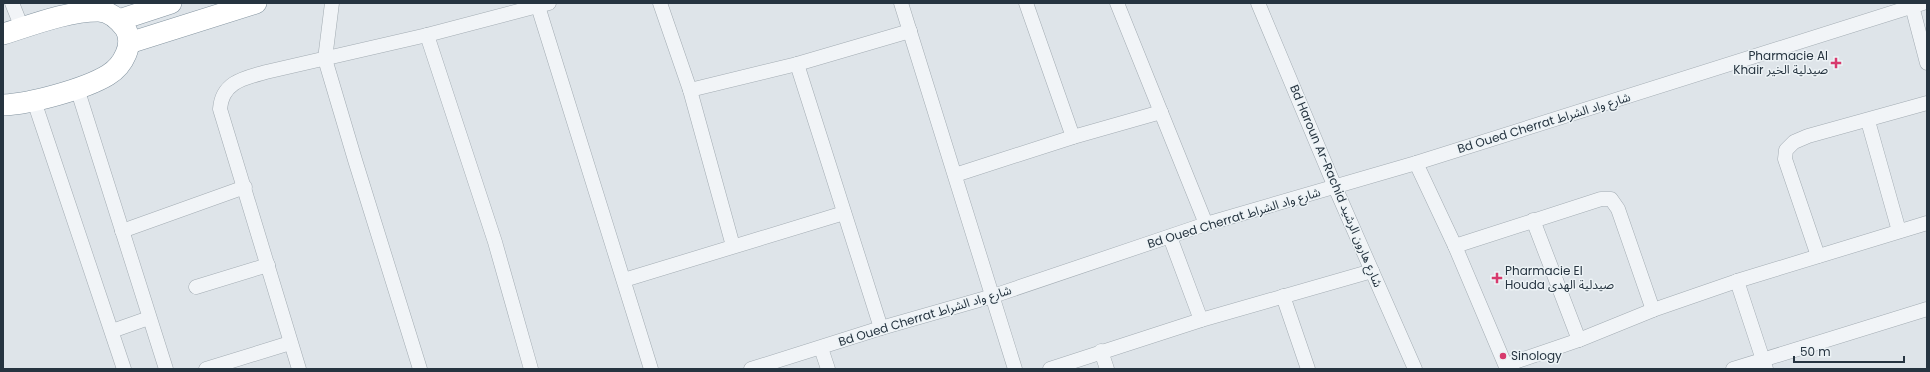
<svg xmlns="http://www.w3.org/2000/svg" width="1930" height="372" font-family="Poppins,'Noto Sans Arabic',sans-serif">
  <style>
    .lines { fill: none; stroke-linecap: round; stroke-linejoin: round }
    .minor-casing { stroke: #a3acb3; stroke-width: 15 }
    .highway-casing { stroke: #8494a0; stroke-width: 22 }
    .minor { stroke: #f1f4f7; stroke-width: 14 }
    .highway { stroke: #fff; stroke-width: 21 }
    .poi-dot { fill: #d73a6d; stroke: #edf3f6; stroke-width: 1.5 }
    .labels { text-anchor: middle; stroke-width: 3; stroke-linejoin: round; paint-order: stroke }
    .poi-label { font-size: 12px; fill: #263440; stroke: #edf3f6; text-anchor: start }
    .street-label { font-size: 12px; fill: #263440; stroke: #edf3f6 }
  </style>
  <rect width="100%" height="100%" fill="#dee4e9"/>
  <g class="lines">
    <g class="minor-casing">
      <g id="minor">
        <polyline points="12,3 22,28"/>
        <polyline points="332,3 325,59 355,160 420,369"/>
        <polyline points="537,3 651,369"/>
        <polyline points="660,3 690,90 733,246"/>
        <polyline points="901,3 1015,369"/>
        <polyline points="1026,3 1073,137"/>
        <polyline points="1117,3 1206,224"/>
        <polyline points="1258,3 1335,187 1415,369"/>
        <polyline points="1912,6 1927,63"/>
        <polyline points="427,35 495,242 531,369"/>
        <polyline points="797,64 881,328"/>
        <polyline points="77,88 166,369"/>
        <polyline points="690,90 797,64 910,31"/>
        <polyline points="34,101 124,369"/>
        <polyline points="1868,121 1899,231"/>
        <polyline points="1416,163 1455,246 1507,369"/>
        <polyline points="955,175 1073,137 1161,112"/>
        <polyline points="1533,220 1579,340"/>
        <polyline points="122,231 245,187"/>
        <polyline points="1170,237 1201,320"/>
        <polyline points="1455,246 1601,199 1611,199 1618,209 1653,310"/>
        <polyline points="1818,256 1785,159 1786,150 1794,142 1808,136 1927,103"/>
        <polyline points="624,280 844,213"/>
        <polyline points="1737,281 1766,369"/>
        <polyline points="196,287 268,265"/>
        <polyline points="1283,296 1308,369"/>
        <polyline points="112,331 149,318"/>
        <polyline points="821,348 828,369"/>
        <polyline points="1101,351 1107,369"/>
        <polyline points="1506,365 1579,340 1653,310 1737,281 1927,223"/>
        <polyline points="206,369 290,343"/>
        <path d="M299,369L220,109C222,82 244,78 266,72L427,35L549,3"/>
        <polyline points="751,369 881,328 993,296 1206,224 1416,163 1923,3"/>
        <polyline points="1050,369 1201,320 1372,271"/>
        <polyline points="1733,369 1927,309"/>
      </g>
    </g>
    <g class="highway-casing">
      <g id="highway">
        <polyline points="119,20 171,3"/>
        <path d="M3,34C32,25 68,11 98,11C110,11 118,19 125,28C135,44 123,66 108,75C85,89 30,104 3,105"/>
        <polyline points="129,43 256,3"/>
      </g>
    </g>
    <use href="#minor" class="minor"/>
    <use href="#highway" class="highway"/>
  </g>
  <g class="poi-dot">
    <path d="M1834 57h4v4h4v4h-4v4h-4v-4h-4v-4h4z"/>
    <path d="M1495 272h4v4h4v4h-4v4h-4v-4h-4v-4h4z"/>
    <circle cx="1503" cy="356" r="4"/>
  </g>
  <g class="labels">
    <g class="poi-label">
      <text x="1828" y="60" text-anchor="end">Pharmacie Al<tspan x="1828" dy="14">Khair صيدلية الخير</tspan></text>
      <text x="1505" y="275">Pharmacie El<tspan x="1505" dy="14">Houda صيدلية الهدى</tspan></text>
      <text x="1511" y="360">Sinology</text>
    </g>
    <g class="street-label">
      <text transform="translate(1544 123) rotate(-17)" y="4">Bd Oued Cherrat شارع واد الشراط</text>
      <text transform="translate(1336 186) rotate(67)" y="4">Bd Haroun Ar-Rachid شارع هارون الرشيد</text>
      <text transform="translate(1234 218) rotate(-17)" y="4">Bd Oued Cherrat شارع واد الشراط</text>
      <text transform="translate(925 316) rotate(-17)" y="4">Bd Oued Cherrat شارع واد الشراط</text>
    </g>
  </g>
  <rect width="1930" height="372" fill="none" stroke="#263440" stroke-width="8"/>
  <path d="M1794 356v6h110v-6" fill="none" stroke="#263440" stroke-width="2"/>
  <text x="1800" y="356" font-size="12" fill="#263440" stroke="#edf3f6" stroke-width="3" paint-order="stroke">50 m</text>
</svg>
